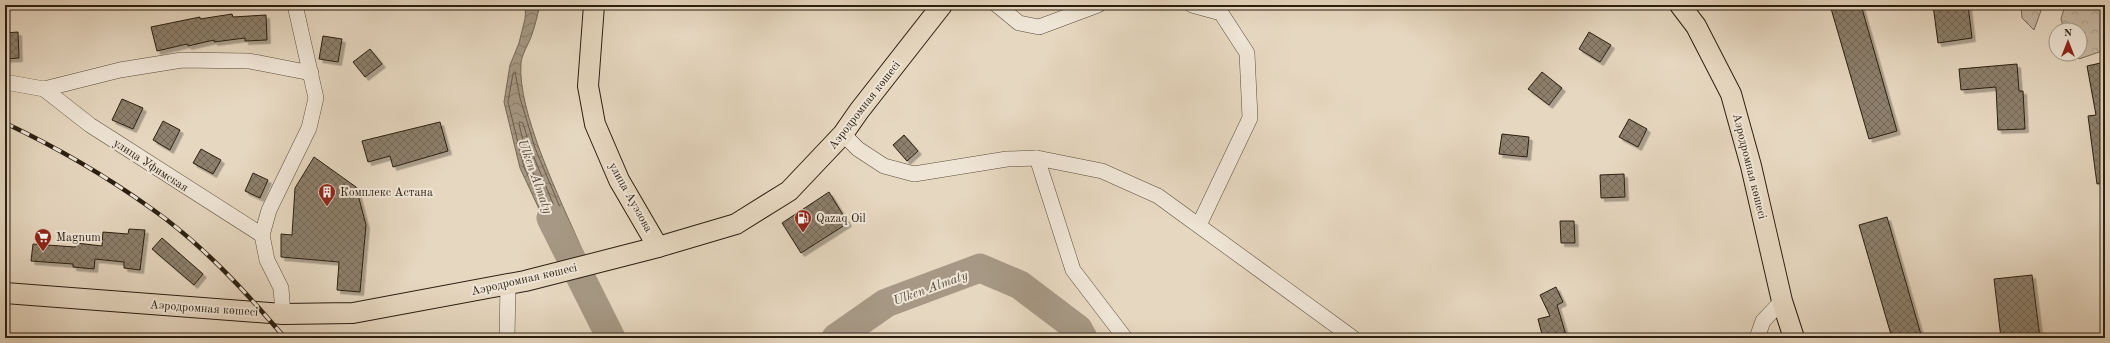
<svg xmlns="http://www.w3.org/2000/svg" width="2110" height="343" font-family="'Old Standard TT',serif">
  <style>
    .forest { fill: url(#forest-crowns); stroke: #786c59 }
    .water { fill: url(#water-waves); stroke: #756856 }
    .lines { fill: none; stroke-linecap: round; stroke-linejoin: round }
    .shore { stroke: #685c4a; stroke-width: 1 }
    .river { stroke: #a69884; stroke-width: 29 }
    .building { fill: url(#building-cross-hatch); stroke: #2b1f10; filter: url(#shadow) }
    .minor-casing { stroke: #5a4d3c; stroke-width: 16 }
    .major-casing { stroke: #2b1f10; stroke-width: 22 }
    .minor { stroke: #efe5d6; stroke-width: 15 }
    .major { stroke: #e6d7c0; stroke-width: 20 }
    .rail-casing { stroke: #2b1f10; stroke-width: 4.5 }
    .rail { stroke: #efe5d6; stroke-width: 3; stroke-dasharray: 9; stroke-linecap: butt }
    .labels { text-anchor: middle; stroke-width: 4; stroke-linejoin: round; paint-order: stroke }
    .street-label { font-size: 12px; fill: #2b1f10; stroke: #efe5d6 }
    .poi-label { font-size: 12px; fill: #2b1f10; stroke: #efe5d6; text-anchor: start }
    .water-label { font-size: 13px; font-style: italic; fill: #564939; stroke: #efe5d6 }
  </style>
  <defs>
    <pattern id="forest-crowns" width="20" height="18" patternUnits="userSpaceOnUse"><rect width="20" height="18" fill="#c6b8a2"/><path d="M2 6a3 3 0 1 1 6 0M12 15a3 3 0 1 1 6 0" fill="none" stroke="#aa9e8a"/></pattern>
    <pattern id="water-waves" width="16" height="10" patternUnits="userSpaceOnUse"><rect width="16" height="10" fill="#a69884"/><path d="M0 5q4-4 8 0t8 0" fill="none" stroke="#877b6b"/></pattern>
    <pattern id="building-cross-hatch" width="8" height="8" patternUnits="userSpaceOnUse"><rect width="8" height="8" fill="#8c7f6c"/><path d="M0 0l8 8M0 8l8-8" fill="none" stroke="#736757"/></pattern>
    <filter id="shadow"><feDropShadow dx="3.5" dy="3.5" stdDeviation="0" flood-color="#0004"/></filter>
  </defs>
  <rect width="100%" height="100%" fill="#e6d7c0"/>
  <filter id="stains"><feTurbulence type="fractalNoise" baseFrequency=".005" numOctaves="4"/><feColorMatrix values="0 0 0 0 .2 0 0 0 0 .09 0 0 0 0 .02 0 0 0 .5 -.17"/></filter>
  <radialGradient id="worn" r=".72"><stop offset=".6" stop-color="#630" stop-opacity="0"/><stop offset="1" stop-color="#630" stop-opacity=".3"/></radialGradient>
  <g class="forest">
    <polygon points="2021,5 2043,5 2034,30 2022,18"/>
    <polygon points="2065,5 2095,5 2104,12 2105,50 2079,59 2076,54 2080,54 2080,30 2064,30 2061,19"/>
  </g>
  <path class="water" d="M526,5H540C537,16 535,27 531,37C528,45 522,54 521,63C517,112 561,201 581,247L561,256L520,168L504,102L510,65L519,43L525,19Z"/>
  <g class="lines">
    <g class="shore">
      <polygon points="515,72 520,98 535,148 575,243 574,246 564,250 562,249 524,167 508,102 513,74"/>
      <polygon points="520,122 523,123 531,150 568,240 567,243 565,242 529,165 519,124"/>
    </g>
    <g class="river">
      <polyline points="551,218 611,338"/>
      <polyline points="836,338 886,303 980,268 1020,285 1078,329 1083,338"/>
    </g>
  </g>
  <g class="building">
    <polygon points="1830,5 1861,5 1897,131 1869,139"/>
    <polygon points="1933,5 1968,5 1972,38 1938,43"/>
    <polygon points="232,14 233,17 266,15 267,40 245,41 245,38 214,42 214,40 188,46 187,44 157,51 151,27 200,17 200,19"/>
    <polygon points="18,32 19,58 5,59 5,33"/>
    <polygon points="1589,32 1611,45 1600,62 1579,49"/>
    <polygon points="323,36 342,39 338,62 319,59"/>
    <polygon points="370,49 382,64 365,77 353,62"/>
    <polygon points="2105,62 2105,183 2097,184 2088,116 2096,115 2087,66"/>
    <polygon points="2017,64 2019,91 2023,91 2025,129 1998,130 1996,87 1961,90 1959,69"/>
    <polygon points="1542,72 1562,88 1549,105 1528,89"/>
    <polygon points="122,99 143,108 133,129 112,120"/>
    <polygon points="1629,119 1647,129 1638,147 1619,137"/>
    <polygon points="163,121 180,130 170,150 153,140"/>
    <polygon points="440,122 448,151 393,167 390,156 368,162 362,141"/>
    <polygon points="1502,134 1529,137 1527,157 1499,154"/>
    <polygon points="904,135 918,151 907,161 893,145"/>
    <polygon points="201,149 221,160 213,174 193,163"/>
    <polygon points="314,157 356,187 366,225 360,292 337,290 339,262 281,257 281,234 292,235 295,188"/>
    <polygon points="253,173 268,180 260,198 245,191"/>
    <polygon points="1624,174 1625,197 1601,198 1600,175"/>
    <polygon points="829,192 848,223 801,253 782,223"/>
    <polygon points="1887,217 1922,338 1892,338 1859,225"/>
    <polygon points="1560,221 1574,221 1575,243 1561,243"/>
    <polygon points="129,229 145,230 140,270 124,268 124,262 95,259 94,269 73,267 73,264 31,261 33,244 75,247 76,243 102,246 103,232 128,234"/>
    <polygon points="162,238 203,274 194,285 152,249"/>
    <polygon points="2032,275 2040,338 2001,338 1994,279"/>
    <polygon points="1556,287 1563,302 1557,305 1566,335 1554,338 1543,338 1538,319 1550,316 1540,295"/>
  </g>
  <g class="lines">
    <g class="minor-casing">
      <g id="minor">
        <polyline points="997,5 1019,23 1039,27 1098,5"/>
        <polyline points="1192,5 1221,13 1247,53 1250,118 1199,225"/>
        <polyline points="5,82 44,89 120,70 182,60 249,61 311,73"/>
        <polyline points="44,89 90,125 262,235"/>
        <polyline points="843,134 858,149 884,166 914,174 1007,159 1037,158 1102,171 1158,196 1353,338"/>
        <polyline points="1037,158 1073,270 1125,338"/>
        <polyline points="283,314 281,288 267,260 262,235 269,210 309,128 316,98 295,5"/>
        <polyline points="507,338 508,284"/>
        <polyline points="1757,338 1763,321 1782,301"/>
      </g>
    </g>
    <g class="major-casing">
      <g id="major">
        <polyline points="594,5 588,86 595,124 619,180 658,247"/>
        <polyline points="1680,5 1696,26 1731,94 1751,166 1782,301 1794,338"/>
        <polyline points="5,293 283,314 353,313 525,281 658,247 736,224 789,191 843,134 859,111 942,5"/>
      </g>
    </g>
    <use href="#minor" class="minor"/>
    <use href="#major" class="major"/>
    <g class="rail-casing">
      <path id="rail" d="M5,123C56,147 106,176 152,209C202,244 246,292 285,338"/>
    </g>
    <use href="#rail" class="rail"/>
  </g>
  <defs>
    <g id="building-pin" transform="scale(0.9)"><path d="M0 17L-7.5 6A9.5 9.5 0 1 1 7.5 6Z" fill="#8f2418" stroke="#efe5d6"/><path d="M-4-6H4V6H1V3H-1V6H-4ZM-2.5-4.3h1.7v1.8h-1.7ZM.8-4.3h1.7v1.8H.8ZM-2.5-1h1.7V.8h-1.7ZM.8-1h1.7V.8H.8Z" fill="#fff"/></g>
    <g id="fuel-pin" transform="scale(0.9)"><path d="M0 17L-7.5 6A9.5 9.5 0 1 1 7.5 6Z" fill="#8f2418" stroke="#efe5d6"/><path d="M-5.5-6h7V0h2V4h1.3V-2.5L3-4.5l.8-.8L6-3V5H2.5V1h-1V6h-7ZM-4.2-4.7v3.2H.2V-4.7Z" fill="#fff"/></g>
    <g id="supermarket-pin" transform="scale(0.9)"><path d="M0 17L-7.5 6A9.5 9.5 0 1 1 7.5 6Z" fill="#8f2418" stroke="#efe5d6"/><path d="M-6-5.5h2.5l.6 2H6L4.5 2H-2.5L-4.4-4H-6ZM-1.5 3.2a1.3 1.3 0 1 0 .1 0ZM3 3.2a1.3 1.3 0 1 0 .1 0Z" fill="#fff"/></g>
  </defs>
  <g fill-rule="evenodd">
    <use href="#building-pin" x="327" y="192"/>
    <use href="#fuel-pin" x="803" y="218"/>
    <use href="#supermarket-pin" x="43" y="237"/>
  </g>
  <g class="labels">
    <g class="street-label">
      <text transform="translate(864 105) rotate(-52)" y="4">Аэродромная көшесі</text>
      <text transform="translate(151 165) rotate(33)" y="4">улица Уфимская</text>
      <text transform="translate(1750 166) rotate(76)" y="4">Аэродромная көшесі</text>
      <text transform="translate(631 197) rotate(61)" y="4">улица Ауэзова</text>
      <text transform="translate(524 279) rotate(-13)" y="4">Аэродромная көшесі</text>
      <text transform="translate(204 308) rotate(4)" y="4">Аэродромная көшесі</text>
    </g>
    <g class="poi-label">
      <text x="340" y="196">Комплекс Астана</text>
      <text x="816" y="222">Qazaq Oil</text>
      <text x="56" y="241">Magnum</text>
    </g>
    <g class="water-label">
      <text transform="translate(536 176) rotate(70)" y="5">Ulken Almaty</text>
      <text transform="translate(930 287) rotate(-20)" y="5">Ulken Almaty</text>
    </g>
  </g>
  <rect width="2110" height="343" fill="none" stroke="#e6d7c0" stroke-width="20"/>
  <rect x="6" y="6" width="2098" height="331" fill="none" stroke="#2b1f10" stroke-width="2"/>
  <rect x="10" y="10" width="2090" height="323" fill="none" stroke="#2b1f10"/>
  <g transform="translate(2068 42)"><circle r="19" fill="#efe5d6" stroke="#a19687"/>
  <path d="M0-3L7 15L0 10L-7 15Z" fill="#8f2418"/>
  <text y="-6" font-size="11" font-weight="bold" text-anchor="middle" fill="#2b1f10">N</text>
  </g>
  <rect width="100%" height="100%" filter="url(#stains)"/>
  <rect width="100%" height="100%" fill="url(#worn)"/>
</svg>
